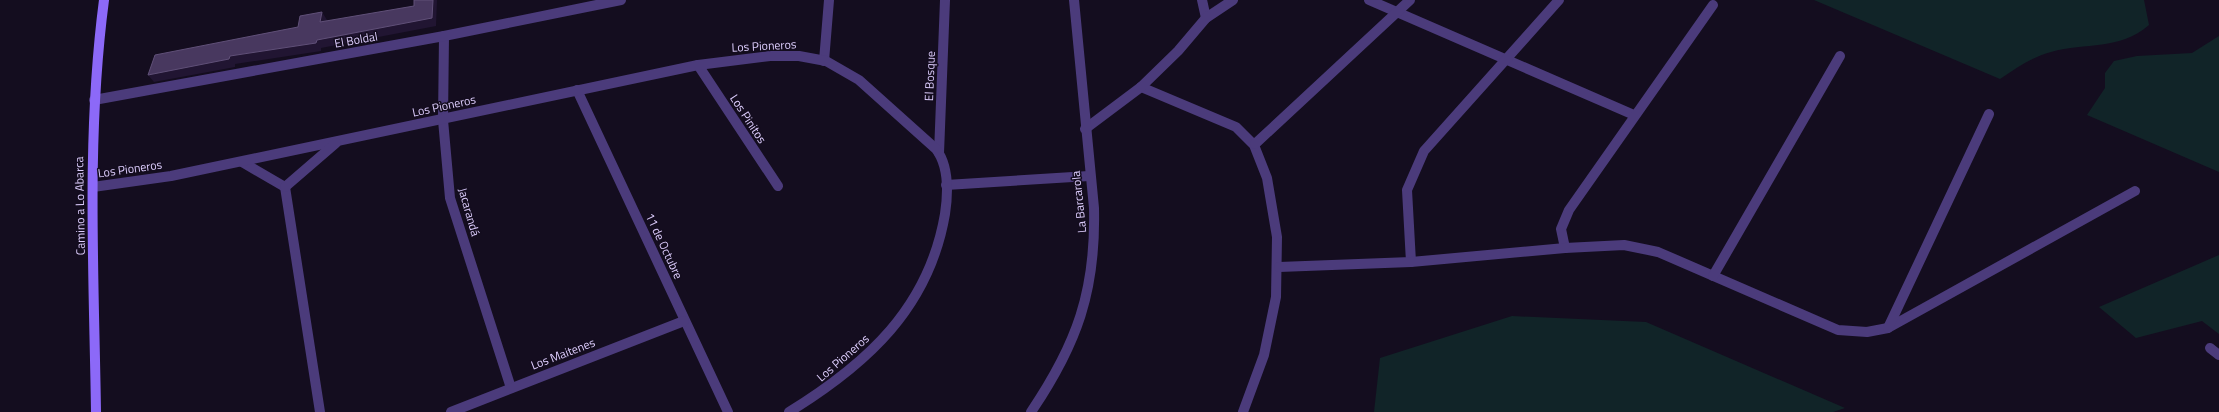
<svg xmlns="http://www.w3.org/2000/svg" width="2219" height="412" font-family="'Titillium Web',sans-serif">
  <style>
    .green { fill: #112428 }
    .lines { fill: none; stroke-linecap: round; stroke-linejoin: round }
    .street { stroke: #4b3b7b; stroke-width: 10 }
    .secondary { stroke: #8c69f8; stroke-width: 10 }
    .shaded-wall { fill: #211532 }
    .building { fill: #48385f; stroke: #605078 }
    .labels { text-anchor: middle; stroke-width: 3; stroke-linejoin: round; paint-order: stroke }
    .street-label { font-size: 12px; fill: #ddcdfd; stroke: #140d1f }
  </style>
  <rect width="100%" height="100%" fill="#140d1f"/>
  <g class="green">
    <path d="M1814,0H2144L2149,25C2119,51 2086,42 2051,52C2030,58 2017,68 2000,79Z"/>
    <polygon points="2219,36 2219,172 2087,115 2105,88 2105,73 2114,61 2137,56 2192,53"/>
    <polygon points="2219,255 2219,334 2202,321 2136,338 2099,307"/>
    <polygon points="1512,316 1646,322 1845,408 1833,412 1374,412 1380,358"/>
  </g>
  <g class="lines">
    <g class="street">
      <polyline points="1202,0 1206,18"/>
      <polyline points="1369,0 1634,115"/>
      <polyline points="444,36 443,120 450,198 511,388"/>
      <polyline points="824,61 829,0"/>
      <polyline points="698,65 778,186"/>
      <polyline points="1141,87 1236,127 1254,145 1267,178 1277,237 1276,297 1264,355 1243,412"/>
      <polyline points="577,90 728,412"/>
      <polyline points="94,100 444,36 621,0"/>
      <polyline points="1085,129 1141,87 1178,51 1206,18 1233,0"/>
      <polyline points="1255,144 1410,0"/>
      <polyline points="939,153 945,0"/>
      <polyline points="242,162 285,187"/>
      <polyline points="946,185 1089,176"/>
      <path d="M93,187L171,176L698,65L770,56H799L826,61L859,80L936,149C949,166 948,194 945,214C929,308 867,364 789,412"/>
      <polyline points="285,187 320,412"/>
      <polyline points="285,187 336,143"/>
      <polyline points="1565,248 1561,229 1569,210 1713,5"/>
      <polyline points="1411,262 1407,190 1424,151 1559,0"/>
      <polyline points="1279,267 1411,262 1565,248 1624,245 1658,252 1838,330 1867,332 1888,328 2135,191"/>
      <polyline points="1713,276 1840,56"/>
      <polyline points="1888,328 1989,114"/>
      <polyline points="2210,348 2219,355"/>
      <polyline points="451,412 684,321"/>
      <path d="M1031,412C1077,344 1096,291 1094,208L1074,0"/>
    </g>
    <path class="secondary" d="M96,412C94,275 86,137 104,0"/>
  </g>
  <g class="shaded-wall">
    <polygon points="433,0 437,0 436,26 321,48 321,51 235,64 235,67 154,82 148,75 230,56 317,40"/>
    <polygon points="322,12 327,20 325,30 320,22"/>
  </g>
  <polygon class="building" points="414,0 433,0 432,18 317,40 316,43 230,56 229,59 148,75 155,55 298,27 300,16 322,12 320,22 414,6"/>
  <g class="labels">
    <g class="street-label">
      <text transform="translate(356 40) rotate(-10)" y="4">El Boldal</text>
      <text transform="translate(764 46) rotate(-3)" y="4">Los Pioneros</text>
      <text transform="translate(930 76) rotate(-88)" y="4">El Bosque</text>
      <text transform="translate(444 106) rotate(-12)" y="4">Los Pioneros</text>
      <text transform="translate(748 119) rotate(57)" y="4">Los Pinitos</text>
      <text transform="translate(130 169) rotate(-8)" y="4">Los Pioneros</text>
      <text transform="translate(1079 202) rotate(-96)" y="4">La Barcarola</text>
      <text transform="translate(80 206) rotate(-91)" y="4">Camino a Lo Abarca</text>
      <text transform="translate(469 212) rotate(74)" y="4">Jacarandá</text>
      <text transform="translate(664 246) rotate(65)" y="4">11 de Octubre</text>
      <text transform="translate(563 354) rotate(-21)" y="4">Los Maitenes</text>
      <text transform="translate(843 358) rotate(-41)" y="4">Los Pioneros</text>
    </g>
  </g>
</svg>
